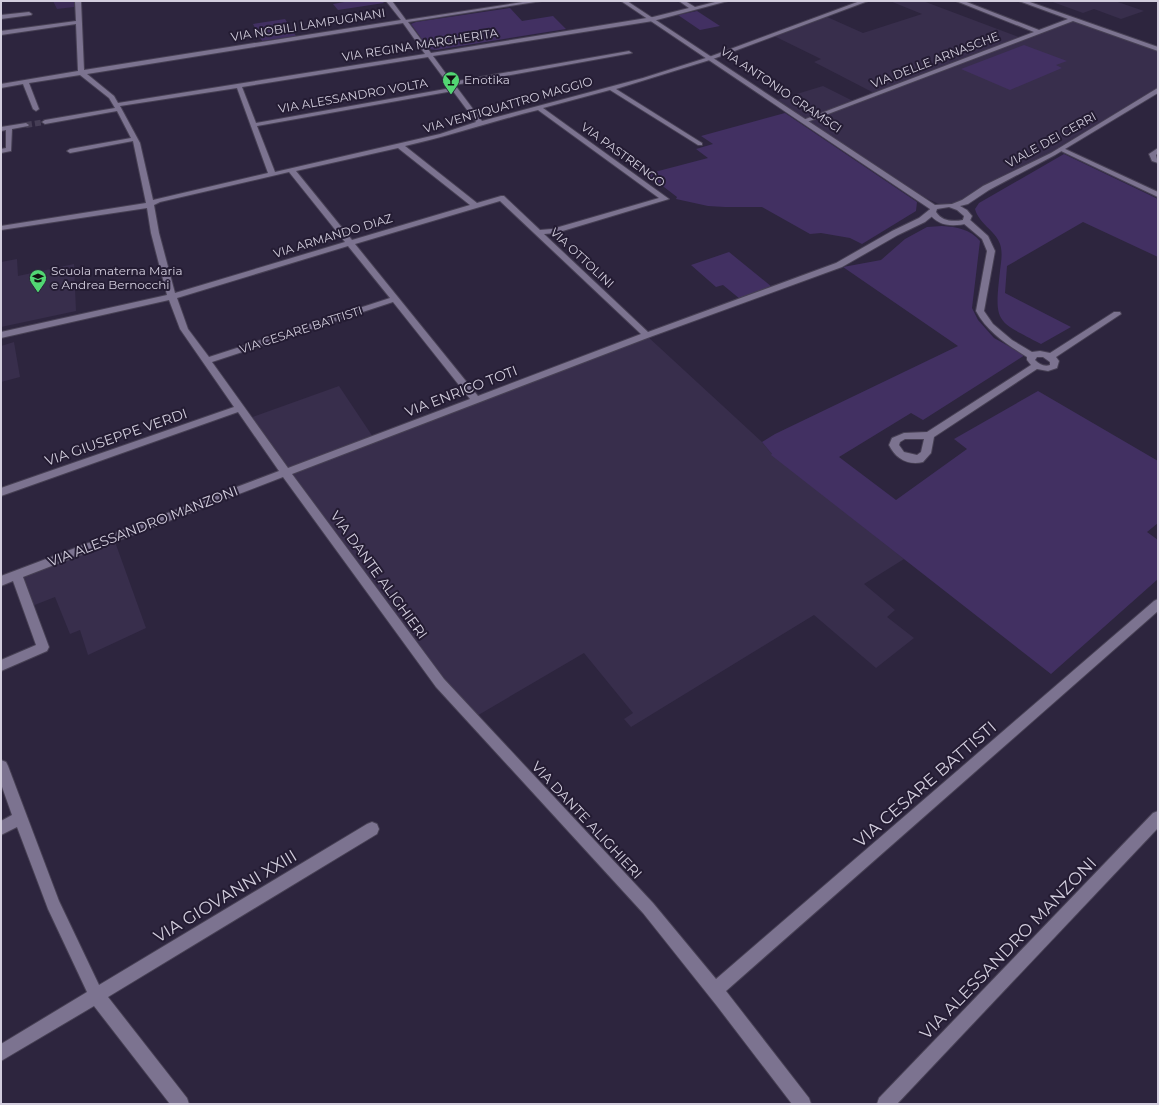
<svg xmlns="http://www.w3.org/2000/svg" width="1159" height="1105" font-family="Montserrat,sans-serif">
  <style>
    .built { fill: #382e4c }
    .green { fill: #423062 }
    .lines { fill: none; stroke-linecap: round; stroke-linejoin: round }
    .minor-tunnel { stroke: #463e56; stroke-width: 6; stroke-dasharray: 6 3; stroke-linecap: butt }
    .minor-casing { stroke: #474054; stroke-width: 2 }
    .tertiary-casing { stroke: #474054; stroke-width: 2 }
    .minor { fill: #7c7390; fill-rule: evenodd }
    .tertiary { fill: #7c7390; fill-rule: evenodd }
    .shaded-wall { fill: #3b2b56 }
    .labels { text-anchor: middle; stroke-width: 4; stroke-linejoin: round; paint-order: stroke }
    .far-street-label { font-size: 12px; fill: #d3cede; stroke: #241c33 }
    .far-poi-label { font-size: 12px; fill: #d3cede; stroke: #241c33; text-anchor: start }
    .street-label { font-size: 14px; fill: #d3cede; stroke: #241c33 }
    .near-street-label { font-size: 17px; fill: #d3cede; stroke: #241c33 }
  </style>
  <rect width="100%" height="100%" fill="#2d253e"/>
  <g class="built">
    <polygon points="890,1 923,1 1024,39 1074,20 1158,50 1158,87 1156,90 1052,154 972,195 950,205 939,204 912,192 777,100 823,86 853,101 874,93 814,62 821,59 774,36 825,16 863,33 922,14"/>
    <polygon points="1050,1 1115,1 1144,11 1121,19 1094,9 1083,13"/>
    <polygon points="17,259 18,276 74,264 76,311 1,327 1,262"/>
    <polygon points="647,336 762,442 772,454 904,559 864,584 895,610 887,617 914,638 876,668 814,615 631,727 624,719 633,713 584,653 475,717 444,682 289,472"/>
    <polygon points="14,342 20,377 1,382 1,346"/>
    <polygon points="339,386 373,437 286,470 250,418"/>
    <polygon points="114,539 146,628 88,655 80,630 70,634 55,597 32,606 19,576"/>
  </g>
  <g class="green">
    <polygon points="350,1 382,1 384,3 338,10 333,4"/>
    <polygon points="510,8 522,21 553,16 566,29 436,50 429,49 411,24 416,22"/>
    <polygon points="697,11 720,26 700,30 678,15"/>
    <polygon points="285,19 296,36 262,41 253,24"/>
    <polygon points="1024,45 1067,61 1056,65 1062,68 1010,90 961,69"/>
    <polygon points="785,113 917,202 916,211 862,244 850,238 821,233 810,234 762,207 725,207 708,206 676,199 677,197 647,174 708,158 696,149 713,144 701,136"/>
    <path d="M1064,154L1158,199V257L1083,222L1007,266L1005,293L1071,327L1041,344C996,320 994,324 1000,271C1001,262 1003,253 1000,244C995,230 979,224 975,209L979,203Z"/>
    <path d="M942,226C957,227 970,229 980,241L972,308L978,320L994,338L1025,355L923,420L911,413L839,457L896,500L967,449L954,439L1038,391L1158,461V523L1147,532L1158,540V579L1051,674L771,455L772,454L762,442L775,434L958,346L843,267L881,260L905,239L927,227Z"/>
    <polygon points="729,252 772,287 740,299 723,285 716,287 691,265"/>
  </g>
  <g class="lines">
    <polyline class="minor-tunnel" points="26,125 45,122"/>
    <g class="minor-casing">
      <g id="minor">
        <path d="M75,1H81L84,70L401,20L386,1H392L406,20L529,1H542L408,22L431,53L653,17L689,8L679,1H685L695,7L719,1H728L653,21L433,56L452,82L629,51L632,53L455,85L482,121L643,78L709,57L860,1H868L713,59L616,89L702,143V145H698L610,90L543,108L669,199L556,233L544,234L648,332L836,263L892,231L919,218L929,210H935V214L925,222L898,235L842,267L650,337L292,474L444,679L653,903L716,979L1154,601L1158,599V611L726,991L809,1098L811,1104H792L717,1006L643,913L436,687L283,477L23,577L49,647L47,651L1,671V660L36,645L13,581L1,586V576L279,471L238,412L1,496V488L234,407L180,329L169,300L1,338V332L167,295L151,233L147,208L1,230V226L146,203L133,141L70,153L67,151L70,149L131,138L117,111L45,124L42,122L45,120L115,108L109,98L80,75L29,83L39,109L36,111L33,109L23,84L1,88V84L78,71L76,24L1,35V31L76,21ZM403,23L425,54L118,103L114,96L87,74ZM428,57L451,88L256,123L242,87ZM237,88L268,173L153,200L140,143L120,106ZM453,91L476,122L440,134L275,172L257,126ZM538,110L659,198L552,229L540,230L504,196H501L477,203L405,146C450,136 493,121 538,110ZM398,148L470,205L352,240L296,171ZM289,172L345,242L175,293L159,233L154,205L160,202ZM500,201L641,334L478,396L355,244ZM348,246L390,298L209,357L188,329L177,298ZM393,302L470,399L288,468L212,362Z"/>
        <polygon points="956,1 964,1 1039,30 1068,19 1019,1 1027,1 1158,47 1158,51 1073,21 807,122 803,122 803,120 1034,32"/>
        <polygon points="29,12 32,14 31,15 1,19 1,15"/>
        <polygon points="26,123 29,125 28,126 12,129 11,151 1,153 1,149 6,148 6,130 1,131 1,127"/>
        <polygon points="1059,148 1063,148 1158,192 1158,197 1059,150"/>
        <polygon points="1158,148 1158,153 1156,155 1158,163 1152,161 1149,154"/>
        <path d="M963,219H969L988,236L995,251L984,311L993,324L1012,340L1032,352L1040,351L1050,353L1114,312H1120L1121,314L1056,357L1059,361L1057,368L1048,371L1037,369L934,437L931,453L923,462C908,466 895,458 889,445L892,438L904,433L927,432L1031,365L1027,360V357C1007,344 988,333 976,311L987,251L982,239L963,223ZM1037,357H1043L1050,362V365C1044,367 1039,364 1035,360ZM905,439H924L921,452L917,455L904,452L899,445L900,442Z"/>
        <polygon points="1,760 6,762 8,766 59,901 99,985 367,824 372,822 377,824 379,829 377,834 108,997 187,1098 189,1104 170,1104 94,1006 1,1061 1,1044 87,992 48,909 17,827 1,835 1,821 12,815 1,784"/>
        <polygon points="1158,811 1158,828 897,1104 877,1104 879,1098 1153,813"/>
      </g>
    </g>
    <g class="tertiary-casing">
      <path id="tertiary" d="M621,1H627L935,205L952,204L962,200L983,186L1051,153L1156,89L1158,88V93L1055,155L989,190L968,204L960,206L967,210L972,216L969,223C953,227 938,227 928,212L930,209ZM949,207L957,210L964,216L963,220C952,222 942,221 936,212L937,209Z"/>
    </g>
    <use href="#minor" class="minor"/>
    <use href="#tertiary" class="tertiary"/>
  </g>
  <polygon class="shaded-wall" points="53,1 74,1 74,7 57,9"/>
  <defs>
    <g id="bar-pin" transform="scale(0.9)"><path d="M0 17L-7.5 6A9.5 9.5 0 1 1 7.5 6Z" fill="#52d673" stroke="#241c33"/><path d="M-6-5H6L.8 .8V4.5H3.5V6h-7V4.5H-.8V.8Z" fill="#111"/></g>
    <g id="school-pin" transform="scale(0.9)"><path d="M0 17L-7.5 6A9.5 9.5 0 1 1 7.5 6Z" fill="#52d673" stroke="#241c33"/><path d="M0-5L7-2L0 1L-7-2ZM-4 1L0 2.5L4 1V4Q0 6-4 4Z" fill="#111"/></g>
  </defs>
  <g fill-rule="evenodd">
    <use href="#bar-pin" x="451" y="80"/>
    <use href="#school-pin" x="38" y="278"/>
  </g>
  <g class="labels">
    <g class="far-street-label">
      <text transform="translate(308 25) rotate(-9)" y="4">VIA NOBILI LAMPUGNANI</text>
      <text transform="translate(420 45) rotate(-9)" y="4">VIA REGINA MARGHERITA</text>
      <text transform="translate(935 60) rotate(-21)" y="4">VIA DELLE ARNASCHE</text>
      <text transform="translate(781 90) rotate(34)" y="4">VIA ANTONIO GRAMSCI</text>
      <text transform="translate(353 96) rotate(-10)" y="4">VIA ALESSANDRO VOLTA</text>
      <text transform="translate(508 105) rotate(-16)" y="4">VIA VENTIQUATTRO MAGGIO</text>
      <text transform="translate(1051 140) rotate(-29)" y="4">VIALE DEI CERRI</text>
      <text transform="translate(623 155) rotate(36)" y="4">VIA PASTRENGO</text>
      <text transform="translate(333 236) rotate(-17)" y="4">VIA ARMANDO DIAZ</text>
      <text transform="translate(582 258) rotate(43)" y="4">VIA OTTOLINI</text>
      <text transform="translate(301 330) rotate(-18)" y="4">VIA CESARE BATTISTI</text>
    </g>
    <g class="far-poi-label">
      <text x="464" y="84">Enotika</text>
      <text x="51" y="275">Scuola materna Maria<tspan x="51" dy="14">e Andrea Bernocchi</tspan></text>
    </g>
    <g class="street-label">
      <text transform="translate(461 391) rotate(-21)" y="5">VIA ENRICO TOTI</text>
      <text transform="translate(116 437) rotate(-19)" y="5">VIA GIUSEPPE VERDI</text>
      <text transform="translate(143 526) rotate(-21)" y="5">VIA ALESSANDRO MANZONI</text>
      <text transform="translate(379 575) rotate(54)" y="5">VIA DANTE ALIGHIERI</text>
      <text transform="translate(587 820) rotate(47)" y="5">VIA DANTE ALIGHIERI</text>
    </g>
    <g class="near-street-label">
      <text transform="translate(925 784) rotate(-41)" y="6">VIA CESARE BATTISTI</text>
      <text transform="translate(225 896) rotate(-31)" y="6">VIA GIOVANNI XXIII</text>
      <text transform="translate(1008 948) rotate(-46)" y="6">VIA ALESSANDRO MANZONI</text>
    </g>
  </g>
  <rect width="1159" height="1105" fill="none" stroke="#d3cede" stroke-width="4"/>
</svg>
